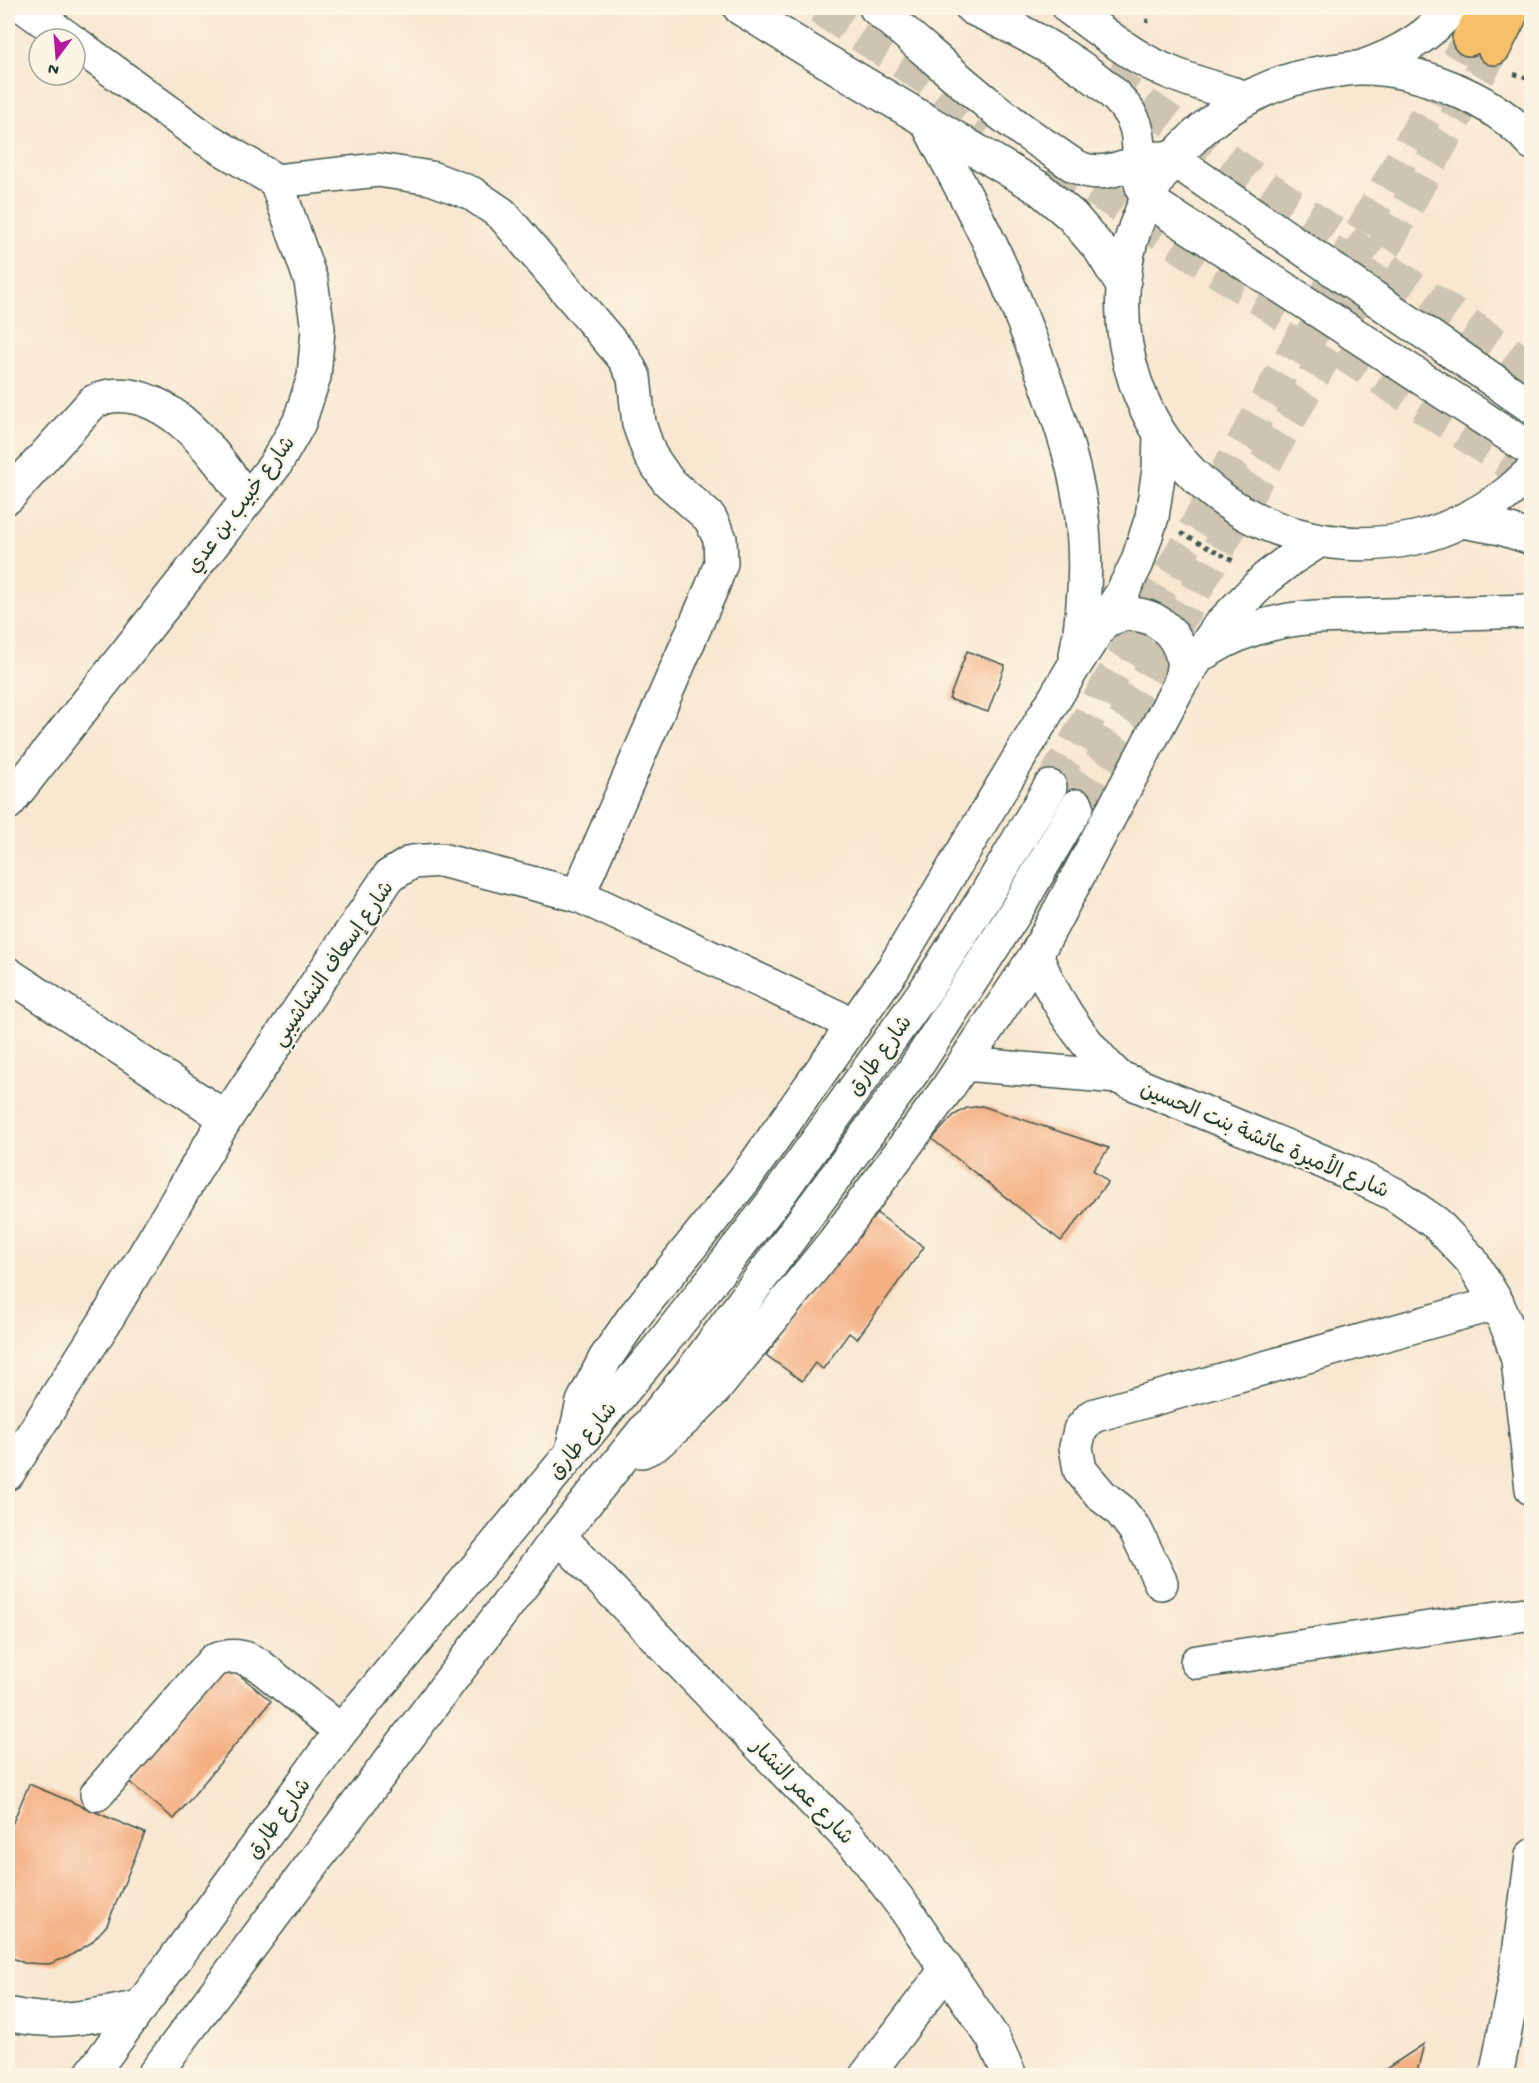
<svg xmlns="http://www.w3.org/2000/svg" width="1539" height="2083" font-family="'Gochi Hand','Playpen Sans Arabic',sans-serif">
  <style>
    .building { fill: #f4af82 }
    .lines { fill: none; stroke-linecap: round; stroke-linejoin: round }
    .minor-tunnel { stroke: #cdc5b2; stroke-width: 33; stroke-dasharray: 33 16; stroke-linecap: butt }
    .highway-tunnel { stroke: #cdc5b2; stroke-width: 33; stroke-dasharray: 33 16; stroke-linecap: butt }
    .minor-casing { stroke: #40564c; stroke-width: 36 }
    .major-casing { stroke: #40564c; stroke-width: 36 }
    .path { stroke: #40564c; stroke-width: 4; stroke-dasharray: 4.5 4.5; stroke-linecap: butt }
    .minor { stroke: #fff; stroke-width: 33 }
    .major { stroke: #f6c06b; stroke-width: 33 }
    .labels { text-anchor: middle; stroke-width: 4.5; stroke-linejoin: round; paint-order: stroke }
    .street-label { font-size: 21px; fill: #1f3d34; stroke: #fcf5e5 }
  </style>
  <rect width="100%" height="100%" fill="#fcf5e5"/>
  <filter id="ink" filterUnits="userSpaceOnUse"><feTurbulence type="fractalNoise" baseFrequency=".0167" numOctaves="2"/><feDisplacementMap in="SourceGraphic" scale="12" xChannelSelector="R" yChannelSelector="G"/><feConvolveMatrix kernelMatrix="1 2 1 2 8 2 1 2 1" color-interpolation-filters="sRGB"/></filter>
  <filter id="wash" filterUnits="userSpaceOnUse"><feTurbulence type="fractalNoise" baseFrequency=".008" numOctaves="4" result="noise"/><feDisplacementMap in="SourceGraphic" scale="24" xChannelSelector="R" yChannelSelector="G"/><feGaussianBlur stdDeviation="1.35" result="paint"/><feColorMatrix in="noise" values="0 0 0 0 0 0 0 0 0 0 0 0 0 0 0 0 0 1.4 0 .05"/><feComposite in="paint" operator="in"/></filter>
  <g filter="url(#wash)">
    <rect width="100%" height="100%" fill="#f8e7d1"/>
    <g id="blocks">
      <g class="building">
        <polygon points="967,651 1005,665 988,712 949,699"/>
        <polygon points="982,1106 1109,1148 1093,1170 1108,1182 1061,1241 932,1139 954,1115 967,1108"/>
        <polygon points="871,1209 924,1247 857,1339 849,1333 823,1369 815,1363 802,1381 766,1355"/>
        <polygon points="225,1663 271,1701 174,1819 128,1781"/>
        <polygon points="29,1784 145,1833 107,1925 91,1943 68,1957 49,1964 24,1963 8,1956 8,1834"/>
        <polygon points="1424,2044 1416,2076 1375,2076"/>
      </g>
    </g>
  </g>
  <g filter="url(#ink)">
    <use href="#blocks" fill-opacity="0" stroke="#40564c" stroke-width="1.5"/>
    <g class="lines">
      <g class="minor-tunnel">
        <polyline points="1050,787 1469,39"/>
        <polyline points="1077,806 1494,48"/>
      </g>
      <g class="highway-tunnel">
        <polyline points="819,8 992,122"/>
        <polyline points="1104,76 1532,368"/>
        <polyline points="1053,162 1532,479"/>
      </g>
      <g class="minor-casing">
        <g id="minor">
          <polyline points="26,8 69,39"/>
          <polyline points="740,8 806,49 1039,188 1072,216 1100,249 1123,286"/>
          <path d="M876,8C934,56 989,110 1053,151C1063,158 1076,169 1089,171C1118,176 1144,153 1173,159L1532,407"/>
          <path d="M972,8C1016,28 1118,78 1135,124C1145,153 1131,171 1148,200L1532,450"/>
          <path d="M1069,8C1093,25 1116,44 1142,59C1174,77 1211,87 1247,98"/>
          <path d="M1362,67C1397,55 1429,37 1452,8"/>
          <path d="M927,122C949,165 973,208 994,252C1012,291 1028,333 1043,374C1061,424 1079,475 1083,528C1087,571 1084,613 1076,655"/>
          <path d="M1532,143C1495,99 1416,67 1359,68C1350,68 1340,70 1331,71C1279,78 1233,101 1195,136C1159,169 1134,215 1126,263C1098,433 1246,574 1415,538C1445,531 1477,515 1502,497C1512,490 1522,480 1532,471"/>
          <polyline points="276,181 378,170 431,178 471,193 502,214 624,358 634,377 639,424 650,455 668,481 710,518 720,539 721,563 713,585 578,895"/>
          <path d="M8,497L93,402C98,400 105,397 110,396C170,388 217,457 247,500"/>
          <polyline points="1462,521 1501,528 1532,538"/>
          <path d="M1104,621C1111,619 1119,615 1126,614C1155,613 1178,632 1183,660C1184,668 1181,676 1180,684"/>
          <path d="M1206,652C1240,630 1275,620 1315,617L1532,611"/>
          <polyline points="8,803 275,465 299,423 314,377 318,329 311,281 276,181 203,137 75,43"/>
          <path d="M1036,955C1055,1003 1081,1041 1118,1077"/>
          <polyline points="8,974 226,1118"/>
          <polyline points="964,1064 1118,1077 1348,1172 1394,1194 1436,1223 1471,1260 1497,1303 1509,1331 1518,1360 1532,1489"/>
          <polyline points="573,1446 583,1402 605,1359 633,1318 744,1180 893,969 1073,668 1122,593 1137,563 1152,517 1159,469 1160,435"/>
          <polyline points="642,1451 655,1445 686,1418 715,1389 834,1242 947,1089 1036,955 1180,684 1219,626 1266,578 1292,558 1320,540"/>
          <polyline points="8,1473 106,1320 226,1118 389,876 412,862 441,860 578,895 854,1025"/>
          <polyline points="559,1536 863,1853 906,1910 993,2038 1010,2076"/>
          <polyline points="1161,1583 1136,1531 1120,1510 1102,1496 1080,1470 1076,1447 1080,1430 1092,1416 1497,1303"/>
          <polyline points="1197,1662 1532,1613"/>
          <path d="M97,1794L213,1661C231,1654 244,1655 260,1666L341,1731"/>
          <path d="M8,2014C58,2026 91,2016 141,2007"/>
          <polyline points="90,2076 341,1731 662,1344 774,1201 927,988 986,895 1050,787"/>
          <polyline points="153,2076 559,1536 693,1370 914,1070 1016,911 1077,806"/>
          <polyline points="866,2076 946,1970"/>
          <polyline points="1496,2076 1516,1976 1532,1856"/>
        </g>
      </g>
      <g class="major-casing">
        <g id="major">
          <polyline points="1469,39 1486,8"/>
          <polyline points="1494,48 1514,8"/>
        </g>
      </g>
      <g class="path">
        <polyline points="1147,23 1148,8"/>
        <polyline points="1514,74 1532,79"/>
        <polyline points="1181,533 1236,562"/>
      </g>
      <use href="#minor" class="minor"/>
      <use href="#major" class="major"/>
    </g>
  </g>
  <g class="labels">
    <g class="street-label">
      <text transform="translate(240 504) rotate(-53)" y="7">شارع خبيب بن عدي</text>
      <text transform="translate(332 963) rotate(-55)" y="7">شارع إسعاف النشاشيبي</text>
      <text transform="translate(879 1055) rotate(-54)" y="7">شارع طارق</text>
      <text transform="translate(1265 1139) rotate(23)" y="7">شارع الأميرة عائشة بنت الحسين</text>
      <text transform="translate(582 1440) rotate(-50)" y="7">شارع طارق</text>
      <text transform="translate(803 1791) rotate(46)" y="7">شارع عمر النشار</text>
      <text transform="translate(278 1818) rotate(-54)" y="7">شارع طارق</text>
    </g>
  </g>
  <rect width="1539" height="2083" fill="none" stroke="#fcf5e5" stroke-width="30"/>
  <g transform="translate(57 57) rotate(196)"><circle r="28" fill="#fcf5e5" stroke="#a4ab9e" stroke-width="1.5"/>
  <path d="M0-4.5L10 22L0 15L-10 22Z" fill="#b5179e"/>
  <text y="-9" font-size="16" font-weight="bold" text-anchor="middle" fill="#1f3d34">N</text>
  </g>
</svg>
